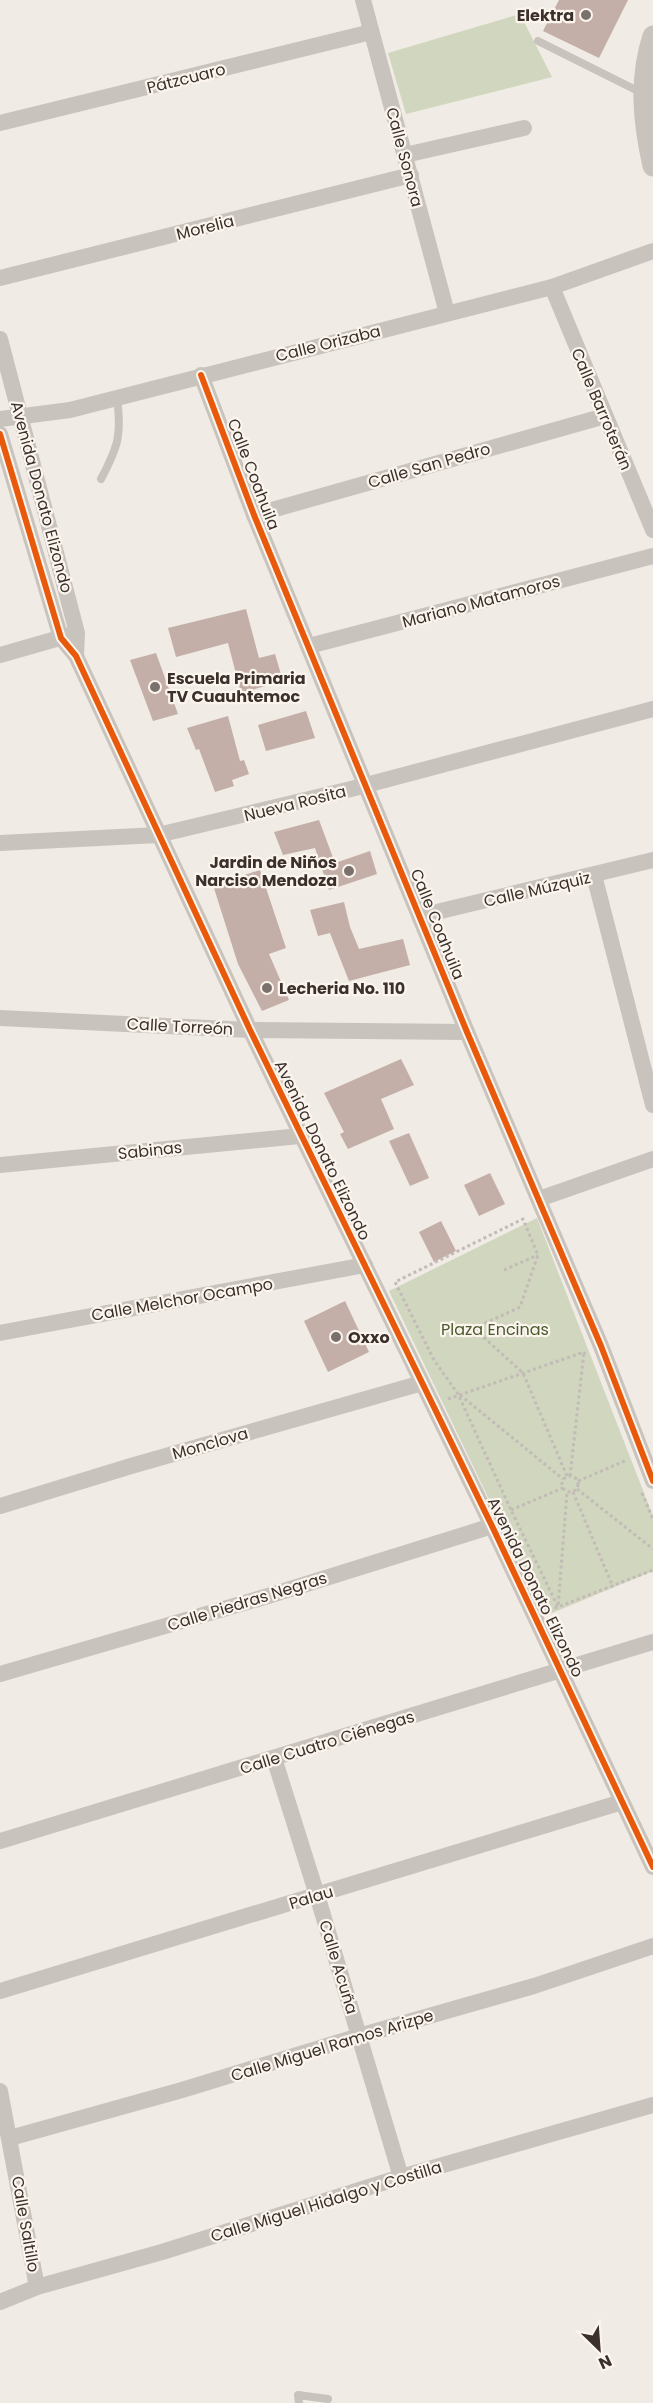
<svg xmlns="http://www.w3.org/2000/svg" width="653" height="2403" font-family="Poppins,sans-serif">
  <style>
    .green { fill: #d1d6bf }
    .building { fill: #c3afa7 }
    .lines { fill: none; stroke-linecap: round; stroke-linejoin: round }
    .path { stroke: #c2bbb6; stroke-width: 3; stroke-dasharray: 3 3; stroke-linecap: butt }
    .service { stroke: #c9c3be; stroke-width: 8 }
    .minor { stroke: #c9c3be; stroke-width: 16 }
    .tertiary { stroke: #c9c3be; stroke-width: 21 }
    .cycleway-casing { stroke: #fbf5ee; stroke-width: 10 }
    .cycleway { stroke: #e8590c; stroke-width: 6 }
    .poi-dot { fill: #7a716c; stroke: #fbf5ee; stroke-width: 2 }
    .labels { text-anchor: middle; stroke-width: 4.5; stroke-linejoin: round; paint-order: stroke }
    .poi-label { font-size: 16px; font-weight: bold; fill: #3b302b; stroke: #fbf5ee; text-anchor: start }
    .street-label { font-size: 16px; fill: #3b302b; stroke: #fbf5ee }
    .park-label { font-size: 16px; fill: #4a5a2e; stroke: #fbf5ee }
  </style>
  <rect width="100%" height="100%" fill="#f0ebe5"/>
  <g class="green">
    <polygon points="520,14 552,77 406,114 388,53"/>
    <polygon points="537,1218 653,1516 653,1571 545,1616 389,1291"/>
  </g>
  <g class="building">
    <polygon points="559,0 628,0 599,58 543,31"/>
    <polygon points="246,609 259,658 275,654 283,681 241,693 228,643 176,657 168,628"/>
    <polygon points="156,653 178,714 153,721 130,660"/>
    <polygon points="306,711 315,738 266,751 258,725"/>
    <polygon points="228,716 240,761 244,760 249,774 232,780 234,786 215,792 199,749 196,750 187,728"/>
    <polygon points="319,820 335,863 370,851 377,874 329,890 315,848 283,855 274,832"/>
    <polygon points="260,870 286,948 269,954 289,1000 262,1011 238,964 213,885"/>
    <polygon points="344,902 350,927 359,949 403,939 410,965 349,981 330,933 318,936 310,910"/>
    <polygon points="401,1059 414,1085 381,1099 394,1129 348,1149 340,1134 344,1132 324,1093"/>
    <polygon points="409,1133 429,1178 410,1186 389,1141"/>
    <polygon points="490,1173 505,1204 479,1216 464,1185"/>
    <polygon points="441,1221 456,1251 434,1262 419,1232"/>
    <polygon points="345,1301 369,1352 328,1372 304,1321"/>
  </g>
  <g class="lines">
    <g class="path">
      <polyline points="504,1270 538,1255"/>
      <polyline points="460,1395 563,1479"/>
      <polyline points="448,1399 584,1352 585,1354"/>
      <circle cx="570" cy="1484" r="8"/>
      <polyline points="567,1476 523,1373 481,1335 477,1327 520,1307 538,1255 523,1219 395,1282 434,1360 458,1394 511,1510 558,1607 653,1570"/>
      <polyline points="570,1476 584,1352"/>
      <polyline points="578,1481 627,1460"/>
      <polyline points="577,1489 653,1549"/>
      <polyline points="573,1492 613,1587"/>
      <polyline points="642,1493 653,1519"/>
      <polyline points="511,1510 563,1488"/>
      <polyline points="549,1610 558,1607 567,1492"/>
    </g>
    <g class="service">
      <polyline points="538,41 642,93"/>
      <path d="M101,479C118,447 122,435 117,398"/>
      <polyline points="299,2403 298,2395 328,2399"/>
    </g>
    <g class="minor">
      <polyline points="363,0 447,313"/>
      <polyline points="0,123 371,32"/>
      <polyline points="405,155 524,128"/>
      <polyline points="0,278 411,175"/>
      <polyline points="552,287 653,530"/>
      <polyline points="0,339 77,633 76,656"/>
      <polyline points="201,375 254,515 467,1032 601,1346 653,1481"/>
      <polyline points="0,419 70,410 552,287 653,251"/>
      <polyline points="0,434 61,638 76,656 250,1030 492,1526 653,1867"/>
      <polyline points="254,515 605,416"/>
      <polyline points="309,646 653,556"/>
      <polyline points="0,655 70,635"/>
      <polyline points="0,843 158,835 351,789 653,709"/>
      <polyline points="594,875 653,1105"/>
      <polyline points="420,916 653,860"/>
      <polyline points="0,1018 250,1030 467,1032"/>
      <polyline points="0,1165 300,1136"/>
      <polyline points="539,1199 653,1159"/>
      <polyline points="0,1333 365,1265"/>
      <polyline points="0,1506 131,1466 422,1383"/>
      <polyline points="0,1674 268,1596 492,1526"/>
      <polyline points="274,1758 317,1895 401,2177"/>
      <polyline points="0,1841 653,1642"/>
      <polyline points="0,1991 622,1802"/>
      <polyline points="0,2091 37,2287"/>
      <polyline points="10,2138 182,2090 359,2036 534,1986 653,1946"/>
      <polyline points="0,2302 37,2287 162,2252 401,2177 653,2105"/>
    </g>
    <path class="tertiary" d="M653,36C639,79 643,122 653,166"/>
    <g class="cycleway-casing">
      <g id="cycleway">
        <polyline points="201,375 254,515 467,1032 601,1346 653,1481"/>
        <polyline points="0,434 61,638 76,656 250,1030 492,1526 653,1867"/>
      </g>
    </g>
    <use href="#cycleway" class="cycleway"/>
  </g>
  <g class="poi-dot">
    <circle cx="586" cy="15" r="6"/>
    <circle cx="155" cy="687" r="6"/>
    <circle cx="349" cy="871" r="6"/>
    <circle cx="267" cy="988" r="6"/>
    <circle cx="336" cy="1337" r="6"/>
  </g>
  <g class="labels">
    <g class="poi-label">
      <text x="574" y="21" text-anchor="end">Elektra</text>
      <text x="167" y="684">Escuela Primaria<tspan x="167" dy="18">TV Cuauhtemoc</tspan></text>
      <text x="337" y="868" text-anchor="end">Jardin de Niños<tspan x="337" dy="18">Narciso Mendoza</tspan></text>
      <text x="279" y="994">Lecheria No. 110</text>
      <text x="348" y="1343">Oxxo</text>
    </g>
    <g class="street-label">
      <text transform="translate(186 78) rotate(-14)" y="6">Pátzcuaro</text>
      <text transform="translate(405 157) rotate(75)" y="6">Calle Sonora</text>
      <text transform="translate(205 227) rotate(-14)" y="6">Morelia</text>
      <text transform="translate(328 343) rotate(-14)" y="6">Calle Orizaba</text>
      <text transform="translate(602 409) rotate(67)" y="6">Calle Barroterán</text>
      <text transform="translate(429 465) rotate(-16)" y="6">Calle San Pedro</text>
      <text transform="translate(254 474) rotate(69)" y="6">Calle Coahuila</text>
      <text transform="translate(42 497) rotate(75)" y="6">Avenida Donato Elizondo</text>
      <text transform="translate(481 601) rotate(-15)" y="6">Mariano Matamoros</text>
      <text transform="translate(295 803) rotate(-14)" y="6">Nueva Rosita</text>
      <text transform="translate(537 889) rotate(-13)" y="6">Calle Múzquiz</text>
      <text transform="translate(438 924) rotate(68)" y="6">Calle Coahuila</text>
      <text transform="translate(180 1026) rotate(3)" y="6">Calle Torreón</text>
      <text transform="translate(150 1150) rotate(-6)" y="6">Sabinas</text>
      <text transform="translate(323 1150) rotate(64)" y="6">Avenida Donato Elizondo</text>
      <text transform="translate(182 1299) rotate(-10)" y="6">Calle Melchor Ocampo</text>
      <text transform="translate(210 1443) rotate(-16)" y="6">Monclova</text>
      <text transform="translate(536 1587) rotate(64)" y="6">Avenida Donato Elizondo</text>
      <text transform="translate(247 1601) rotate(-17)" y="6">Calle Piedras Negras</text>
      <text transform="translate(327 1742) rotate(-17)" y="6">Calle Cuatro Ciénegas</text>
      <text transform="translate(311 1897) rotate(-17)" y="6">Palau</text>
      <text transform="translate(339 1967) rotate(73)" y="6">Calle Acuña</text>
      <text transform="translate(332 2045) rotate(-17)" y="6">Calle Miguel Ramos Arizpe</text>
      <text transform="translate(326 2201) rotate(-17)" y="6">Calle Miguel Hidalgo y Costilla</text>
      <text transform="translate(26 2224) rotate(80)" y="6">Calle Saltillo</text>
    </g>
    <g class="park-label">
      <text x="495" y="1335">Plaza Encinas</text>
    </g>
  </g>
  <g transform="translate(599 2349) rotate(155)" stroke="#fbf5ee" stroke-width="4.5" paint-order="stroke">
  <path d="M0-4.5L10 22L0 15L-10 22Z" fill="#3b302b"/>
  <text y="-9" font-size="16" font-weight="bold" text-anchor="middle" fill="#3b302b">N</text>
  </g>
</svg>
